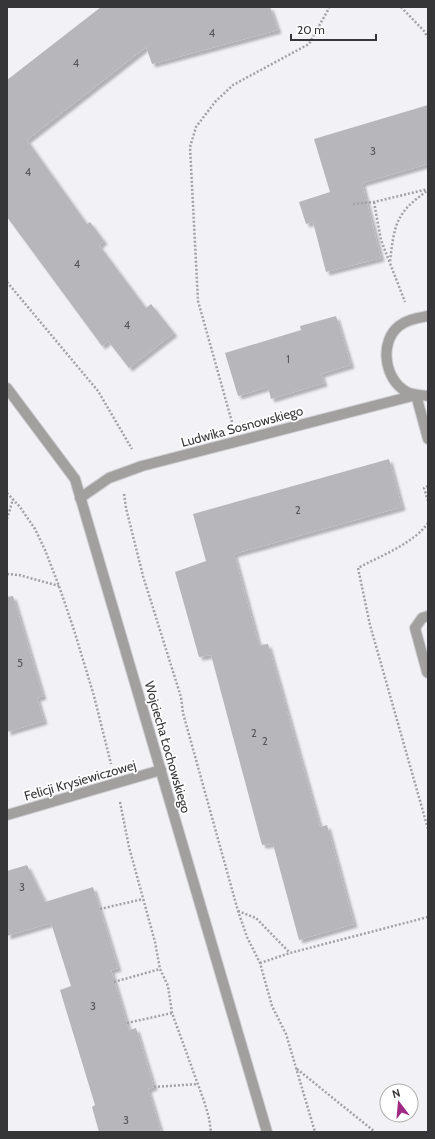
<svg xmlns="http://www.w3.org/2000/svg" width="435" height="1139" font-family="Cabin,sans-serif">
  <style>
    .building { fill: #b7b6ba; filter: url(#shadow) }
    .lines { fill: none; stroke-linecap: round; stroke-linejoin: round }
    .minor-casing { stroke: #cfcfd4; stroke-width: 12 }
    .path { stroke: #a2a2a6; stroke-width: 2.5; stroke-dasharray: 2 2; stroke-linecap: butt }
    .minor { stroke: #a2a09f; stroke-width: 10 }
    .labels { text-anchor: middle; stroke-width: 3.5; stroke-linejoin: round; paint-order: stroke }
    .number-label { font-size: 11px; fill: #565658 }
    .street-label { font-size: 13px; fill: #363638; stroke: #fff }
  </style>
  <defs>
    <filter id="shadow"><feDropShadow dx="3.5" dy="3.5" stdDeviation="1" flood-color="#0004"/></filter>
  </defs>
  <rect width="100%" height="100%" fill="#f1f1f6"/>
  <g class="building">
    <polygon points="101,7 270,7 278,30 152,64 146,47 27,140 87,224 90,222 104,241 99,245 146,308 151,304 174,333 129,368 108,341 102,346 7,217 7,80"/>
    <polygon points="428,105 428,164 362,183 381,258 326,272 313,222 306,224 299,202 330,192 314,139"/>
    <polygon points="336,316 351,365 321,374 324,383 271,399 268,387 238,396 225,353 301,330 300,326"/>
    <polygon points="389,459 402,507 234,554 259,645 268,644 320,827 327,825 354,924 299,940 273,844 262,845 211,655 199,657 175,572 206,561 193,514"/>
    <polygon points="13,596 43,696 37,698 44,721 7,732 7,597"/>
    <polygon points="27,865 45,902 93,887 118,968 111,970 129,1030 136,1028 154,1087 148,1089 161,1132 99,1132 92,1107 95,1105 60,990 71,986 51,923 7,936 7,871"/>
  </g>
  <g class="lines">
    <g class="minor-casing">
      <g id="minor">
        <path d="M428,316C418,318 408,319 399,326C379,342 384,380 407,392C414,395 421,395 428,396"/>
        <polyline points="7,388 75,479 267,1132"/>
        <polyline points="416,395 428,439"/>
        <polyline points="80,498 109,478 142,466 416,395"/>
        <polyline points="428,616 422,618 415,628 427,672 428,673"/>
        <polyline points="7,815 161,770"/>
      </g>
    </g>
    <g class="path">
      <polyline points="401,7 424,31 428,38"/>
      <polyline points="374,202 381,240 405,302"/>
      <polyline points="353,204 374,202 428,189"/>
      <path d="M390,261C392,247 393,228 401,216C407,205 419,197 428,190"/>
      <polyline points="7,282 98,391 132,449"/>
      <polyline points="232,422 198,301 190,147 196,127 215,102 233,85 309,44 328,10 329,7"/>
      <polyline points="428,486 424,488 428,501"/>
      <polyline points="7,493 20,507 35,529 45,550 59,586 74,630 94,696 111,764"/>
      <polyline points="124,494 126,508 143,576 181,697 183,713 238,911 247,937 260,963 272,1006 286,1034 315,1132"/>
      <polyline points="7,519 13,499"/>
      <path d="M428,523C413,544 380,556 358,568L370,625L428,829"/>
      <polyline points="7,574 19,575 59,586"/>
      <polyline points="120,802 129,847 155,942 160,969 168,986 172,1013 204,1101 209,1118 211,1132"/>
      <polyline points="100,909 143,899"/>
      <polyline points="238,911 256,918 290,953"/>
      <polyline points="260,963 290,953 428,917"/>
      <polyline points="114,982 160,969"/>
      <polyline points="127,1023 172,1013"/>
      <polyline points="297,1069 375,1132"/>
      <polyline points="154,1087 198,1084"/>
    </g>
    <use href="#minor" class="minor"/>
  </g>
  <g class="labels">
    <g class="number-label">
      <text x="212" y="37">4</text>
      <text x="76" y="67">4</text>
      <text x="373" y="155">3</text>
      <text x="28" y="176">4</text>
      <text x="77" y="268">4</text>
      <text x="127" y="329">4</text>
      <text x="288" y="363">1</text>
      <text x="298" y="514">2</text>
      <text x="20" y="667">5</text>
      <text x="254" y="737">2</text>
      <text x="265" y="745">2</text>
      <text x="22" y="891">3</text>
      <text x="93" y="1010">3</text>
      <text x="126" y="1124">3</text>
    </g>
    <g class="street-label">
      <text transform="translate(242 426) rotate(-15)" y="5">Ludwika Sosnowskiego</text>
      <text transform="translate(168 747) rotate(74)" y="5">Wojciecha Łochowskiego</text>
      <text transform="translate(80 780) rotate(-16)" y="5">Felicji Krysiewiczowej</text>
    </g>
  </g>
  <rect width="435" height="1139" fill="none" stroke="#363638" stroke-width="16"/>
  <g transform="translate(399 1103) rotate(344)"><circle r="19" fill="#ffffff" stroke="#afafaf"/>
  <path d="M0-3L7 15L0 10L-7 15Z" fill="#9d2985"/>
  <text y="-6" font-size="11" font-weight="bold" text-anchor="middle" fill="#363638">N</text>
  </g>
  <path d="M291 34v6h85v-6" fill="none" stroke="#363638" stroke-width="2"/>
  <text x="297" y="34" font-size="12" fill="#363638" stroke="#ffffff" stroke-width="3" paint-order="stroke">20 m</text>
</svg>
